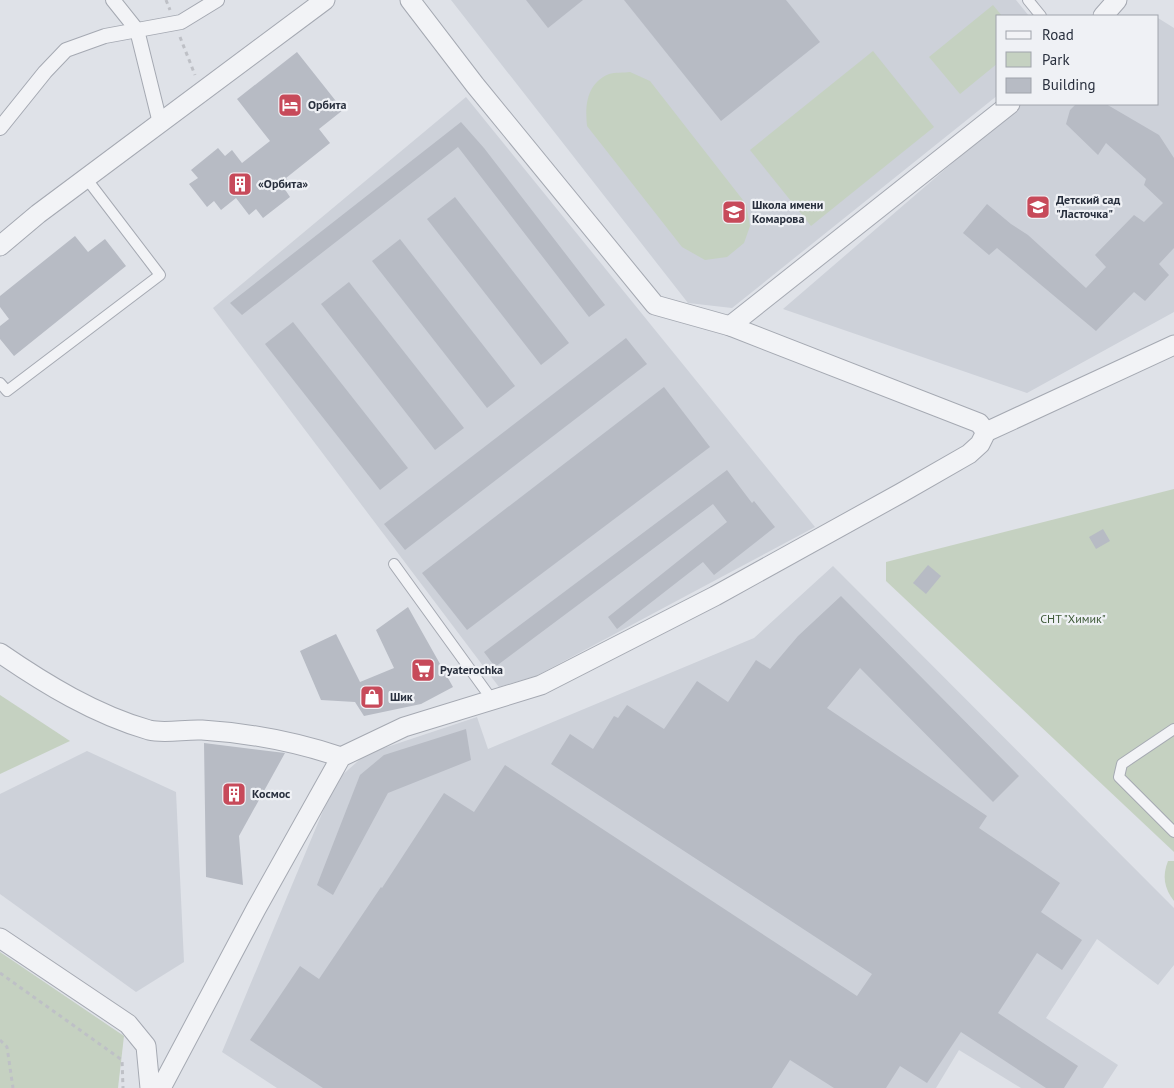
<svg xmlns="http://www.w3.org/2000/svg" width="1174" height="1088" font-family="'PT Sans',sans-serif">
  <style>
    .built { fill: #cdd1d9 }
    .green { fill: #c5d1c1 }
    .building { fill: #b7bbc4 }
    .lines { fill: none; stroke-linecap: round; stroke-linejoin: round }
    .service-casing { stroke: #a5a9b2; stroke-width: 12 }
    .pedestrian-casing { stroke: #a5a9b2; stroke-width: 16 }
    .minor-casing { stroke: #a5a9b2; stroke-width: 21 }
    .path { stroke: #bec0c6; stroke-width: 3; stroke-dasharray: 4 4; stroke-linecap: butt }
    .service { stroke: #f2f3f6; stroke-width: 10 }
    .pedestrian { stroke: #f2f3f6; stroke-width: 14 }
    .minor { stroke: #f2f3f6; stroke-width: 19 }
    .labels { text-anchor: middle; stroke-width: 4.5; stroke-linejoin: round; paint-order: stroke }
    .poi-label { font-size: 12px; font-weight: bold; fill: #29303e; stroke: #eff1f5; text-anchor: start }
    .park-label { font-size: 12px; fill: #3d5937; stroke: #eff1f5 }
  </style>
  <rect width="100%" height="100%" fill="#dfe2e8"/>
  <g class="built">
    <polygon points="451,0 1016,0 1029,16 998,16 998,95 732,308 688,303"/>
    <polygon points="1158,18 1174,28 1174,312 1027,393 783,309 1021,104 1158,104"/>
    <polygon points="466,97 815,527 536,676 499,687 213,308"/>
    <polygon points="833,566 1174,908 1174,965 1158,985 1097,939 1046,1018 1118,1065 1103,1088 1021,1088 959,1050 936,1088 277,1088 222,1052 323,811 340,777 366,754 477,717 488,749 754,638"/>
    <polygon points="87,751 176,792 184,962 136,992 0,894 0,794"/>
  </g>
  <g class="green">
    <polygon points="993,5 1002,16 998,16 998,63 960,94 929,57"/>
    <polygon points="873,51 934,127 811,226 750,150"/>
    <path d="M630,72L650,81L746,204L750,226L744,243L727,257L705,260L682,247L587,126C585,106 586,84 609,74C615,72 624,73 630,72Z"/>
    <polygon points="1174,489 1174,852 886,581 886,562"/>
    <polygon points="0,695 70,741 0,774"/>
    <path d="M1168,861H1174V901C1164,888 1162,876 1168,861Z"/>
    <polygon points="0,952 124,1036 118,1088 0,1088"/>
  </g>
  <g class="building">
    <polygon points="526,0 583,0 548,28"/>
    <polygon points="624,0 786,0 820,42 721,121"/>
    <polygon points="297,52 343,110 319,129 330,143 286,178 290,183 284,188 290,197 263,218 256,209 249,215 236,198 221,210 214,201 207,207 189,184 198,178 191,170 218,148 225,156 232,150 242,163 270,141 237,99"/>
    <polygon points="1076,104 1106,104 1159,135 1174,158 1174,248 1159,264 1169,275 1145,301 1134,292 1096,331 997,248 989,255 963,233 987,204 1011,224 1028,235 1086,288 1106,267 1095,255 1134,215 1144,222 1163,203 1144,185 1146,179 1106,143 1098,155 1066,124 1070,110"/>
    <polygon points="461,122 484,148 605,305 589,317 458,147 242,315 230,303"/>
    <polygon points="455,197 569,343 541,365 427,219"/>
    <polygon points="75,236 88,252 105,239 126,266 14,356 0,339 0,326 9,319 0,307 0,296"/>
    <polygon points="400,239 515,386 487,408 372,261"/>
    <polygon points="349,282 464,428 435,450 321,304"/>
    <polygon points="293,322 408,468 380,490 265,344"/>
    <polygon points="626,338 647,364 405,550 384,524"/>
    <polygon points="664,387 710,447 467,630 422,573"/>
    <polygon points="727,470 752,503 754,501 775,527 714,575 703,562 617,629 608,617 727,522 713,504 495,667 484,652"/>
    <polygon points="1103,529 1110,541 1096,549 1089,537"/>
    <polygon points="928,565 941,576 926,594 913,583"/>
    <polygon points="841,596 1019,776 993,802 860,668 827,708 987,816 979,828 1060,883 1041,912 1082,940 1062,970 1037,953 998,1013 1078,1066 1064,1088 1046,1088 961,1032 927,1083 900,1066 886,1088 834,1088 790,1060 772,1088 323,1088 250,1040 300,966 319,979 381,887 382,888 444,793 474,812 505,765 857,996 872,974 551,764 570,734 593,749 614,716 618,718 627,705 664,729 697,681 728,702 756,660 770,669 798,636"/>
    <polygon points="408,607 453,687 421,704 364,716 355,702 321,700 300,651 336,634 360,682 394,668 376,630"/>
    <polygon points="466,729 471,760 388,793 333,895 317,885 360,775 384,755"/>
    <polygon points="204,743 285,753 239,836 243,885 206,877"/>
  </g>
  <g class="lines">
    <g class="service-casing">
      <g id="service">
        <polyline points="1028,0 1041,16"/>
        <polyline points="0,383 7,391 160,275 86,178"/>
        <polyline points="394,564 493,701"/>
        <polyline points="1174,729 1122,764 1119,777 1174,832"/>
      </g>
    </g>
    <g class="pedestrian-casing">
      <g id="pedestrian">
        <polyline points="113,0 137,30 160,123"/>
        <polyline points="0,128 45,72 66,50 105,36 181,22 217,0"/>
      </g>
    </g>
    <g class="minor-casing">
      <g id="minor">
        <polyline points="410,0 475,85 655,305 730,326 979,423 986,432"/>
        <polyline points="1103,16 1117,0"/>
        <polyline points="0,246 38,214 325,0"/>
        <polyline points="730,326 1010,104"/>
        <path d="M0,653C45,684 96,715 149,730C165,734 185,729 202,730C250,733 296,742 341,757"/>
        <polyline points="0,938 128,1024 146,1046 150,1088"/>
        <polyline points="161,1088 256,909 341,757 404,727 541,685 715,596 901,493 969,454 980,444 986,432 1174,345"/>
      </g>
    </g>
    <g class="path">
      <polyline points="166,0 170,10"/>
      <polyline points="180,37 195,75"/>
      <polyline points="0,973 122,1060 123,1088"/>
      <polyline points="0,1040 7,1047 13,1088"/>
    </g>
    <use href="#service" class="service"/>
    <use href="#pedestrian" class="pedestrian"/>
    <use href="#minor" class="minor"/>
  </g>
  <defs>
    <g id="hotel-square" transform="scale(1.25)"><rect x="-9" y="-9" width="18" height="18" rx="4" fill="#c74a5a" stroke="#eff1f5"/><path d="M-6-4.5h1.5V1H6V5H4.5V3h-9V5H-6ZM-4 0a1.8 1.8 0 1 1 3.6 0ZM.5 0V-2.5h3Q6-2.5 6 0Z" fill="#fff"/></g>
    <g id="building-square" transform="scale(1.25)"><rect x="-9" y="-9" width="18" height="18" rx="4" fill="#c74a5a" stroke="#eff1f5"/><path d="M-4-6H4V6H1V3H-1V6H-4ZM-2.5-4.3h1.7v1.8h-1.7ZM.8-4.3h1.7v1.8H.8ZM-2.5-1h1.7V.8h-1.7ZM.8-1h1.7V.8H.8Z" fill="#fff"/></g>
    <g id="school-square" transform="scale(1.25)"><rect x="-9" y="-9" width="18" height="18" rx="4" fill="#c74a5a" stroke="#eff1f5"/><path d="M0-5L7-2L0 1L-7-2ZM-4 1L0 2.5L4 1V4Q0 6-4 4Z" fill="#fff"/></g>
    <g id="supermarket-square" transform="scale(1.25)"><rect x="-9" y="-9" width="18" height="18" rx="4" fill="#c74a5a" stroke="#eff1f5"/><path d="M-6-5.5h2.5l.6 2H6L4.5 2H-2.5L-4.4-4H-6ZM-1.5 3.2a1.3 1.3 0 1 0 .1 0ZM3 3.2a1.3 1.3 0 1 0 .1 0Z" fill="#fff"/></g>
    <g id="shop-square" transform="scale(1.25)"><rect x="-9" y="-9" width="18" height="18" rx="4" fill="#c74a5a" stroke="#eff1f5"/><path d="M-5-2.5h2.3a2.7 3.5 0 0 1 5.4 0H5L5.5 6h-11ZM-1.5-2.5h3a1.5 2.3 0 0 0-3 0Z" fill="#fff"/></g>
  </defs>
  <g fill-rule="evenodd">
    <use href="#hotel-square" x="290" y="105"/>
    <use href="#building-square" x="240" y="184"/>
    <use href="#school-square" x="1038" y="207"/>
    <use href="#school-square" x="734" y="212"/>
    <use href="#supermarket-square" x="423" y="670"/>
    <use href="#shop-square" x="372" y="697"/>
    <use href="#building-square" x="234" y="794"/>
  </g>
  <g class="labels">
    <g class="poi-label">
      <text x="308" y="109">Орбита</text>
      <text x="258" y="188">«Орбита»</text>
      <text x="1056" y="204">Детский сад<tspan x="1056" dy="14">"Ласточка"</tspan></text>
      <text x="752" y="209">Школа имени<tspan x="752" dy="14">Комарова</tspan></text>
      <text x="440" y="674">Pyaterochka</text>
      <text x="390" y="701">Шик</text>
      <text x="252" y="798">Космос</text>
    </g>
    <g class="park-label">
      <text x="1073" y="623">СНТ "Химик"</text>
    </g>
  </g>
  <rect x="996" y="15" width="162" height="90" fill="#eff1f5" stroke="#a0a4ac"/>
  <rect x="1006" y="31" width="25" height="8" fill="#f2f3f6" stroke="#a0a4ac"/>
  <text x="1042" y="40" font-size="15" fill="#29303e">Road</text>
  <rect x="1006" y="52" width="25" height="15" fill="#c5d1c1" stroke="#a0a4ac"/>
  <text x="1042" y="65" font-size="15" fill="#29303e">Park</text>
  <rect x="1006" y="78" width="25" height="15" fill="#b7bbc4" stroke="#a0a4ac"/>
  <text x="1042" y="90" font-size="15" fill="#29303e">Building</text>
</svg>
